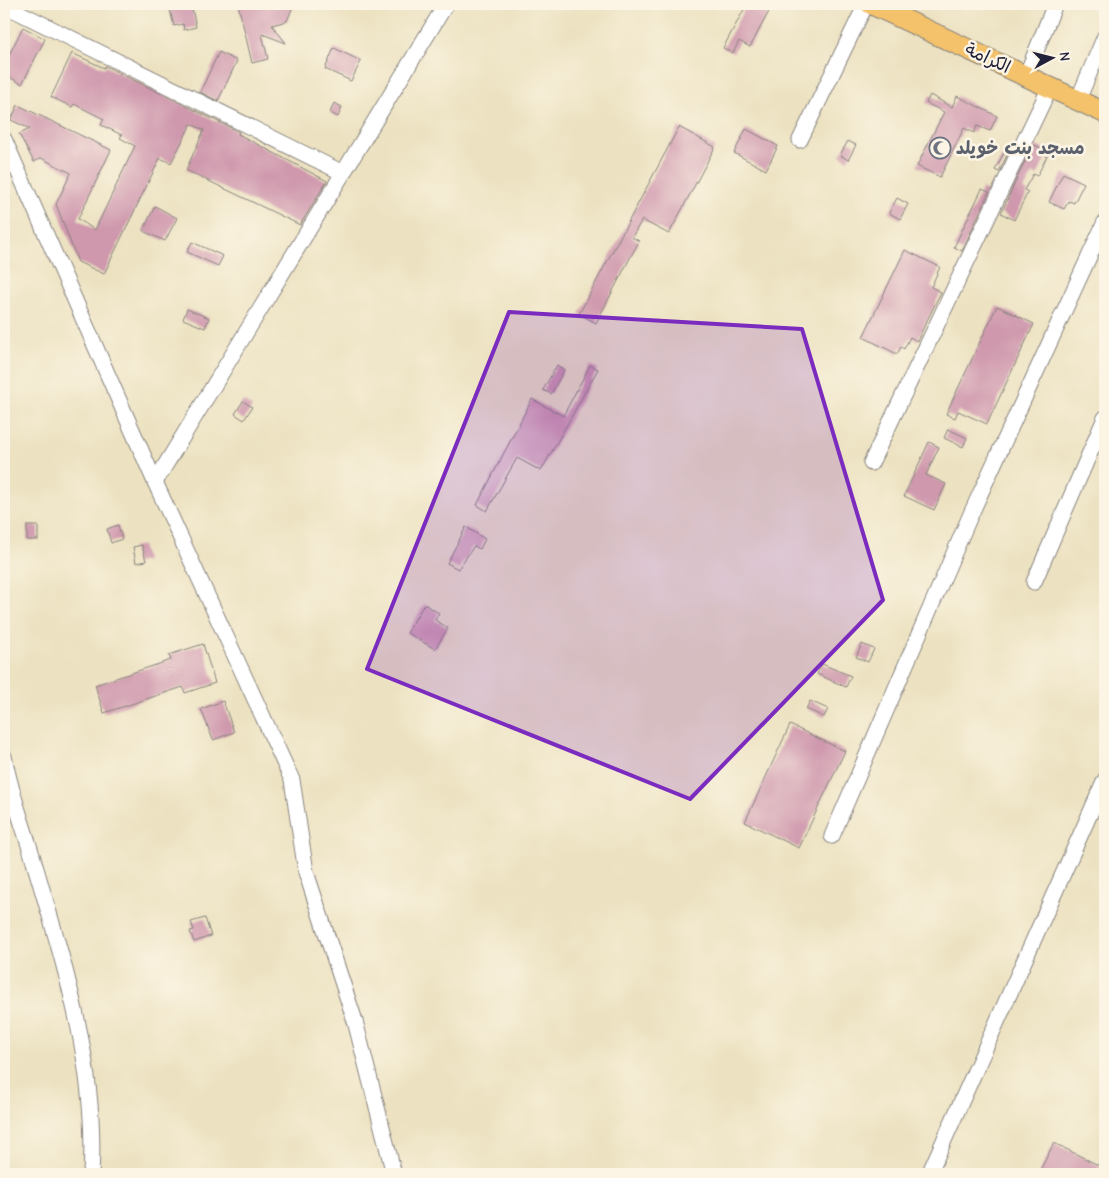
<svg xmlns="http://www.w3.org/2000/svg" width="1109" height="1178" font-family="'Comic Neue','Playpen Sans Arabic',sans-serif">
  <style>
    .building { fill: #cf98ad }
    .lines { fill: none; stroke-linecap: round; stroke-linejoin: round }
    .minor-casing { stroke: #87827e; stroke-width: 17 }
    .major-casing { stroke: #87827e; stroke-width: 22 }
    .minor { stroke: #fff; stroke-width: 15 }
    .major { stroke: #f4c26a; stroke-width: 20 }
    .marked { fill: #7b2cbf; fill-opacity: 0.2; stroke: #7b2cbf; stroke-width: 4; stroke-linejoin: round }
    .labels { text-anchor: middle; stroke-width: 5; stroke-linejoin: round; paint-order: stroke }
    .street-label { font-size: 18px; fill: #22223b; stroke: #fcf5e5 }
    .worship-label { font-size: 18px; font-weight: bold; fill: #5b616d; stroke: #fcf5e5; text-anchor: start }
  </style>
  <rect width="100%" height="100%" fill="#fcf5e5"/>
  <filter id="ink" filterUnits="userSpaceOnUse"><feTurbulence type="fractalNoise" baseFrequency=".02" numOctaves="2"/><feDisplacementMap in="SourceGraphic" scale="10" xChannelSelector="R" yChannelSelector="G"/><feConvolveMatrix kernelMatrix="1 2 1 2 8 2 1 2 1" color-interpolation-filters="sRGB"/></filter>
  <filter id="wash" filterUnits="userSpaceOnUse"><feTurbulence type="fractalNoise" baseFrequency=".0096" numOctaves="4" result="noise"/><feDisplacementMap in="SourceGraphic" scale="20" xChannelSelector="R" yChannelSelector="G"/><feGaussianBlur stdDeviation="1.12" result="paint"/><feColorMatrix in="noise" values="0 0 0 0 0 0 0 0 0 0 0 0 0 0 0 0 0 1.4 0 .05"/><feComposite in="paint" operator="in"/></filter>
  <g filter="url(#wash)">
    <rect width="100%" height="100%" fill="#ece2c1"/>
    <g id="blocks">
      <g class="building">
        <polygon points="178,4 191,4 196,27 184,30 183,24 174,26 170,10 179,7"/>
        <polygon points="238,4 294,4 287,21 272,25 286,43 262,34 268,59 252,63"/>
        <polygon points="747,4 773,4 750,47 739,41 733,53 723,48"/>
        <polygon points="23,27 45,39 22,84 4,74 4,65"/>
        <polygon points="334,48 361,61 351,81 325,69"/>
        <polygon points="219,52 237,61 218,101 200,92"/>
        <polygon points="72,53 104,68 105,66 239,132 238,134 327,181 300,225 186,170 204,130 191,124 171,163 160,158 104,274 78,262 56,204 71,173 41,158 34,162 19,134 30,129 11,120 18,105 111,150 78,219 95,230 135,146 120,138 122,135 101,125 104,119 74,104 72,107 51,97"/>
        <polygon points="930,95 952,107 957,96 997,116 990,131 977,126 974,133 964,128 940,177 917,166 944,112 926,103"/>
        <polygon points="334,103 342,107 338,117 330,113"/>
        <polygon points="679,127 715,147 669,234 642,220 632,237 639,241 596,323 579,314"/>
        <polygon points="746,129 778,146 766,170 734,153"/>
        <polygon points="848,141 856,145 848,160 840,155"/>
        <polygon points="1035,145 1049,152 1037,176 1033,174 1024,190 1028,192 1014,220 1001,213 1028,155 1030,156"/>
        <polygon points="1006,149 1009,151 999,172 995,170"/>
        <polygon points="1063,173 1084,183 1074,203 1069,201 1064,209 1049,202"/>
        <polygon points="982,189 989,192 962,251 954,247"/>
        <polygon points="897,198 908,204 900,219 889,213"/>
        <polygon points="155,206 177,218 165,241 143,231"/>
        <polygon points="192,242 223,256 218,266 187,252"/>
        <polygon points="905,250 940,267 931,287 941,292 917,341 910,337 904,349 901,347 897,354 863,337"/>
        <polygon points="997,306 1034,324 987,424 958,411 955,418 946,414"/>
        <polygon points="187,309 209,318 205,328 183,319"/>
        <polygon points="557,365 564,370 551,394 543,390"/>
        <polygon points="590,365 598,369 541,471 517,458 487,511 477,505 532,399 563,416"/>
        <polygon points="243,401 252,407 244,420 235,414"/>
        <polygon points="948,429 967,438 963,447 944,438"/>
        <polygon points="929,442 939,447 926,475 946,484 934,510 904,496"/>
        <polygon points="118,525 122,539 111,543 107,529"/>
        <rect x="27" y="526" width="11" height="14"/>
        <polygon points="466,527 485,539 480,549 474,546 458,569 447,563"/>
        <polygon points="142,545 146,561 136,563 133,547"/>
        <polygon points="424,604 439,613 435,620 448,628 435,649 407,633"/>
        <polygon points="203,644 215,683 185,693 183,687 104,713 95,685 171,660 169,655"/>
        <polygon points="862,644 874,649 868,662 856,657"/>
        <polygon points="822,664 851,676 846,687 817,674"/>
        <polygon points="223,701 234,732 213,740 201,709"/>
        <polygon points="810,701 828,709 824,717 806,709"/>
        <polygon points="790,725 845,751 799,848 745,822"/>
        <polygon points="205,918 211,936 194,942 190,931 194,930 191,922"/>
        <polygon points="1054,1143 1100,1166 1096,1174 1038,1174"/>
      </g>
    </g>
  </g>
  <g filter="url(#ink)">
    <use href="#blocks" fill-opacity="0" stroke="#87827e" stroke-width="1"/>
    <g class="lines">
      <g class="minor-casing">
        <g id="minor">
          <polyline points="4,5 343,173"/>
          <polyline points="1026,76 1055,4"/>
          <polyline points="1078,100 1105,36"/>
          <polyline points="4,139 155,482 292,780 306,872 355,1021 394,1174"/>
          <polyline points="800,140 866,4"/>
          <polyline points="871,463 1050,87"/>
          <polyline points="155,482 446,4"/>
          <polyline points="1034,582 1105,418"/>
          <path d="M4,756C10,790 22,822 32,855C62,958 98,1065 91,1174"/>
          <polyline points="832,836 970,516 1105,222"/>
          <polyline points="929,1174 1105,780"/>
        </g>
      </g>
      <g class="major-casing">
        <polyline id="major" points="871,4 1105,113"/>
      </g>
      <use href="#minor" class="minor"/>
      <use href="#major" class="major"/>
    </g>
  </g>
  <path class="marked" d="M509,312L802,329L883,600L690,799L367,669Z"/>
  <defs>
    <g id="mosque-ring" transform="scale(1.125)"><circle r="9.5" fill="#fcf5e5" stroke="#6b7280" stroke-width="1.5"/><path d="M3.5-4.9A6 6 0 1 0 3.5 4.9A5 5 0 1 1 3.5-4.9Z" fill="#6b7280"/></g>
  </defs>
  <g fill-rule="evenodd">
    <use href="#mosque-ring" x="940" y="148"/>
  </g>
  <g class="labels">
    <g class="street-label">
      <text transform="translate(988 58) rotate(25)" y="6">الكرامة</text>
    </g>
    <g class="worship-label">
      <text x="956" y="154">مسجد بنت خويلد</text>
    </g>
  </g>
  <rect width="1109" height="1178" fill="none" stroke="#fcf5e5" stroke-width="20"/>
  <g transform="translate(1052 58) rotate(83)" stroke="#fcf5e5" stroke-width="4" paint-order="stroke">
  <path d="M0-4L9 19L0 12L-9 19Z" fill="#22223b"/>
  <text y="-8" font-size="14" font-weight="bold" text-anchor="middle" fill="#22223b">N</text>
  </g>
</svg>
